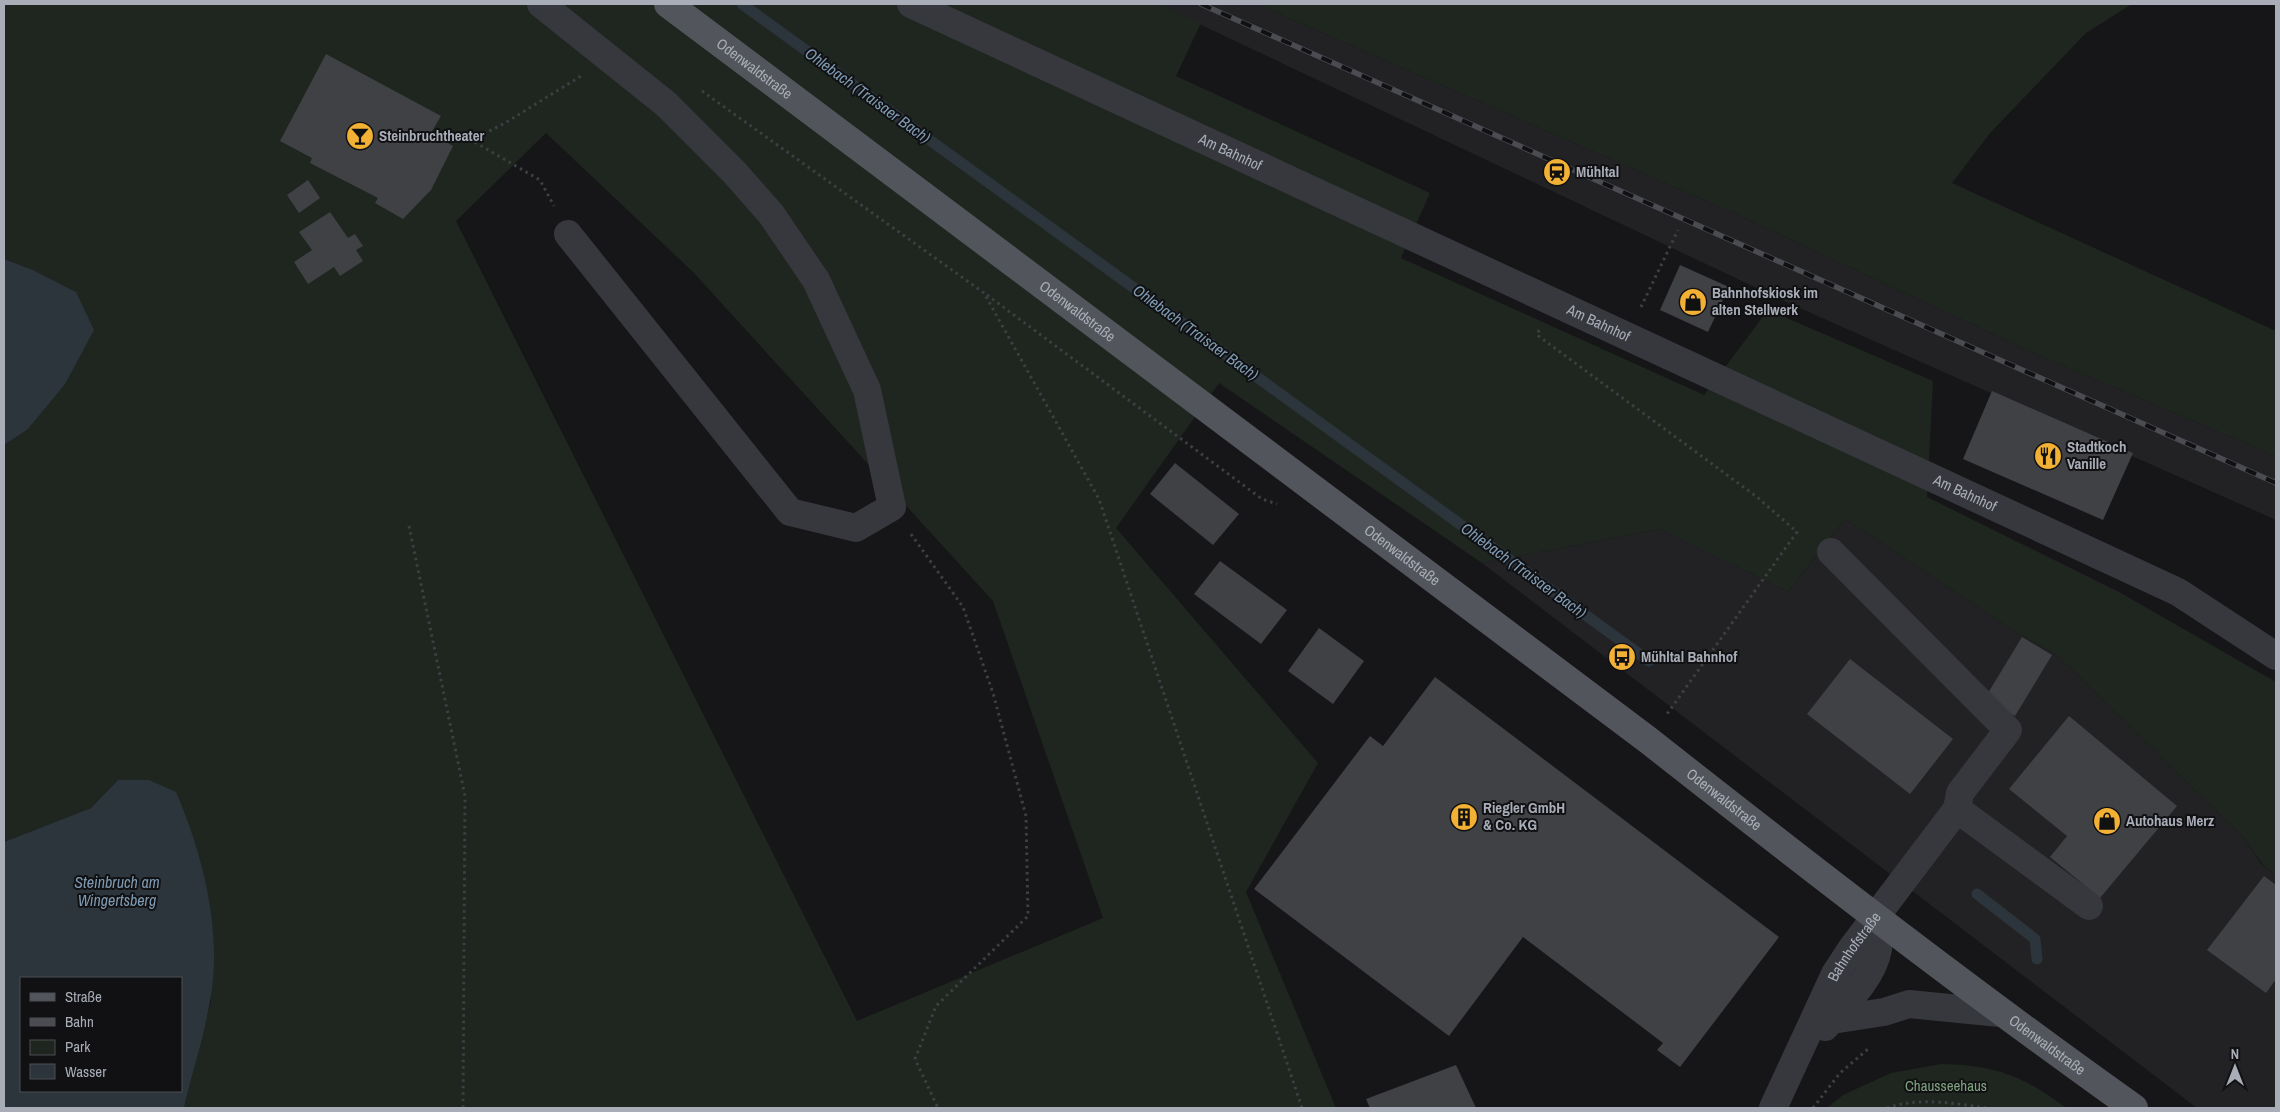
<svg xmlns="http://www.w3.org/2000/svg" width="2280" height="1112" font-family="'Archivo Narrow',sans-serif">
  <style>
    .built { fill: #222225 }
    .green { fill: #1e261f; fill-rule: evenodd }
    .water { fill: #2c353c; fill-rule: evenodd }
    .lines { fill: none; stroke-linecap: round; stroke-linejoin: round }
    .stream { stroke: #2c353c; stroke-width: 11 }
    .building { fill: #404145 }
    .path { stroke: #3d3f44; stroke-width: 3; stroke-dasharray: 2.5 4; stroke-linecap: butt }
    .minor { stroke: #37383d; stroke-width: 28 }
    .major { stroke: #53555c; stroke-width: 28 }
    .rail-casing { stroke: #4a4c52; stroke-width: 5.5 }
    .rail { stroke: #111113; stroke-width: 4; stroke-dasharray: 11; stroke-linecap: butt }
    .labels { text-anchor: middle; stroke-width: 4; stroke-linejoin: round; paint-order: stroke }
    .street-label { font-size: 15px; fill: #a8adb8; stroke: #111113 }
    .poi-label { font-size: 15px; font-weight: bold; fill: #a8adb8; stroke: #111113; text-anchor: start }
    .park-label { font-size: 15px; fill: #7fa381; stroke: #111113 }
    .water-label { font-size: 16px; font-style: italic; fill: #7f9bb3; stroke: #111113 }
  </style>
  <rect width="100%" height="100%" fill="#161618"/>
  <g class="built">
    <polygon points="1157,4 1257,4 1736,214 2040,356 2276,456 2276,520 1784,301"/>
    <polygon points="1845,519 2014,631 2058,656 2244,838 2262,865 2276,875 2276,1108 2197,1108 1482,563 1660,529 1788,592"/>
  </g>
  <g class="green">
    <path d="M4,4H1158L1201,23L1176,76L1430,193L1401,258L1704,395L1768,310L1933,381L1927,497L2119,592L2276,682V875L2263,865L2244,838L2058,656L2014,631L1845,519L1788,592L1660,529L1482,563L1219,383L1116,528L1318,763L1246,892L1336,1108H184L211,1000L118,780L91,808L4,842V445L27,430L76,292L33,270L4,259ZM546,133L693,272L993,601L1103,918L857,1021L456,221Z"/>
    <polygon points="1257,4 2132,4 2086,33 1991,132 1952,183 2276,331 2276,456 2040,356 1736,214"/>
    <path d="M1941,1064C1993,1065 2025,1076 2066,1108H1827L1843,1095L1891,1073Z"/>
  </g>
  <g class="water">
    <polygon points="4,259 33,270 76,292 94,330 65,384 27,430 4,445"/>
    <path d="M118,780H149L176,792C203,855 223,933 210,1001C204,1037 192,1073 184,1108H4V842L91,808ZM21,978H181V1091H21Z"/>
  </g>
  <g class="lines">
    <g class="stream">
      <polyline points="742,4 1649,661"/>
      <polyline points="1977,894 2035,939 2037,959"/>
    </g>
  </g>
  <g class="building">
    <polygon points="326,54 441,116 431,133 453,146 431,190 403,219 375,203 378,198 310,163 312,158 280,141"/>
    <polygon points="308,180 320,198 299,213 287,195"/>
    <polygon points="330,212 348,238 355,234 363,246 356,250 363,261 340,276 334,267 308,284 294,262 312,250 299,232"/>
    <polygon points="1680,265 1729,287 1708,332 1660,310"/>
    <polygon points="1992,391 2133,453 2103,520 1963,459"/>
    <polygon points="1175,463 1239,514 1213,545 1150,494"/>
    <polygon points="1220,561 1287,610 1261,644 1194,594"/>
    <polygon points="1319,628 1364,661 1333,704 1288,671"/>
    <polygon points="2022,637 2052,655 2015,716 1985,698"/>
    <polygon points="1850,659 1953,739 1910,794 1807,714"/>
    <polygon points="1435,677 1779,937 1680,1067 1657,1050 1663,1043 1523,937 1449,1036 1254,889 1370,736 1383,746"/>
    <polygon points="2069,716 2177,806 2100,898 2050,857 2067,836 2009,789"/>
    <polygon points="2264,876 2276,885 2276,979 2266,993 2207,950"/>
    <polygon points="1456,1065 1476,1108 1370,1108 1366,1099"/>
  </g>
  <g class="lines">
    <g class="path">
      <polyline points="702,91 984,293 1099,499 1302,1108"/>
      <polyline points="443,140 471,140 540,180 554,206"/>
      <polyline points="472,140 505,123 581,76"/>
      <polyline points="987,295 1262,499 1277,504"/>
      <polyline points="1641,307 1678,230"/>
      <polyline points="1539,330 1537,335 1757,497 1797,532 1667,714"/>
      <polyline points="409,526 465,796 463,1108"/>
      <polyline points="911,534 963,607 993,693 1026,816 1028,916 936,1006 915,1059 938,1108"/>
      <polyline points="1813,1108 1840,1073 1868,1049"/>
      <path d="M1887,1108C1918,1097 1954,1103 1986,1108"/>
    </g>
    <g class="minor">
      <polyline points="541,4 666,104 735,173 771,214 816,280 867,390 892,507 856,528 790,512 568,234"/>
      <path id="s1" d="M911,4L2178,592L2276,656"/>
      <polyline points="1957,809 2089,906"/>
      <polyline points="1832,1020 1884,1012 1909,1004 2000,1013"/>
      <path d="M1825,1027C1844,1005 1873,978 1878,949C1879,938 1877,928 1876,917"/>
      <path id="s2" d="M1773,1108L1835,974L1852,948L1957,809L1960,793L2008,730L1831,552"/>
    </g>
    <path class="major" id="s3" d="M668,4L1648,740C1808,866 1968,990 2134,1108"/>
    <g class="rail-casing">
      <polyline id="rail" points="1201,4 2276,483"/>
    </g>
    <use href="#rail" class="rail"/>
  </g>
  <defs>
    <g id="bar-disc" transform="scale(1.4375)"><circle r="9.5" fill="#f2b134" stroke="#111113"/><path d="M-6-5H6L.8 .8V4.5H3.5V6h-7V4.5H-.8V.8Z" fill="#111"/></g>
    <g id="station-disc" transform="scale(1.4375)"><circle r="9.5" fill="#f2b134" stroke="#111113"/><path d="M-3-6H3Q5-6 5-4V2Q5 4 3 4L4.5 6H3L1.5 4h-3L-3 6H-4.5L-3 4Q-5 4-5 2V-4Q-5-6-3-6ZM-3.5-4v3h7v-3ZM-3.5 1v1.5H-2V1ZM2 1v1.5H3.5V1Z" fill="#111"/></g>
    <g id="shop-disc" transform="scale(1.4375)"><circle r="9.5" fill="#f2b134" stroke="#111113"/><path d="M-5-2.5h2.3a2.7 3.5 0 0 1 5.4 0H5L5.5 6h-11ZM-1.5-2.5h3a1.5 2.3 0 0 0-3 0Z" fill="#111"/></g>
    <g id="restaurant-disc" transform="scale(1.4375)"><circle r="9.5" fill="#f2b134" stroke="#111113"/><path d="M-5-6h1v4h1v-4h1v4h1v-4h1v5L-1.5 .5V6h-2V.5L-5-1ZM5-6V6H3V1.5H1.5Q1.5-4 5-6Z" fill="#111"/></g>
    <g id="bus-disc" transform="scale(1.4375)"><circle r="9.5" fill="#f2b134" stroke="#111113"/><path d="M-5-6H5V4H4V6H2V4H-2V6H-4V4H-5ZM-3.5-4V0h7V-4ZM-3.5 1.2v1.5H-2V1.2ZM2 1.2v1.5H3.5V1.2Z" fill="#111"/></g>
    <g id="building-disc" transform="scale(1.4375)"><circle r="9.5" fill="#f2b134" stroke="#111113"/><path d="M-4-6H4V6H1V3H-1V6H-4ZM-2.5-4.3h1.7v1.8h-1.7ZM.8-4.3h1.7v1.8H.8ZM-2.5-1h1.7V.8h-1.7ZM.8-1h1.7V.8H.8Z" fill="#111"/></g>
  </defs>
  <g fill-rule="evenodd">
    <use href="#bar-disc" x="360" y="136"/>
    <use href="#station-disc" x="1557" y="172"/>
    <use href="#shop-disc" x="1693" y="302"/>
    <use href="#restaurant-disc" x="2048" y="456"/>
    <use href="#bus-disc" x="1622" y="657"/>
    <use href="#building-disc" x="1464" y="817"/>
    <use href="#shop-disc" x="2107" y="821"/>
  </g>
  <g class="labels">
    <g class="street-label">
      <text dy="5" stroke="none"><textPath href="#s3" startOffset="108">Odenwaldstraße</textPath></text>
      <text dy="5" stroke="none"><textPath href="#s1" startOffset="352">Am Bahnhof</textPath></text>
      <text dy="5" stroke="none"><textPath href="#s3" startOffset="512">Odenwaldstraße</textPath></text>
      <text dy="5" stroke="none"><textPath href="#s1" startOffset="758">Am Bahnhof</textPath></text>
      <text dy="5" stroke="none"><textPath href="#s1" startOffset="1162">Am Bahnhof</textPath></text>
      <text dy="5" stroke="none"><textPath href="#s3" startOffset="918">Odenwaldstraße</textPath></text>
      <text dy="5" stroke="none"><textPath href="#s3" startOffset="1322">Odenwaldstraße</textPath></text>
      <text dy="5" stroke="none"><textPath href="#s2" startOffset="181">Bahnhofstraße</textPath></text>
      <text dy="5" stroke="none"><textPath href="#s3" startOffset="1728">Odenwaldstraße</textPath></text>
    </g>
    <g class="poi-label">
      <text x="379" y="141">Steinbruchtheater</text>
      <text x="1576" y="177">Mühltal</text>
      <text x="1712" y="298">Bahnhofskiosk im<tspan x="1712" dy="17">alten Stellwerk</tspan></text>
      <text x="2067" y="452">Stadtkoch<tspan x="2067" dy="17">Vanille</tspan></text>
      <text x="1641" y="662">Mühltal Bahnhof</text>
      <text x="1483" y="813">Riegler GmbH<tspan x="1483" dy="17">&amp; Co. KG</tspan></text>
      <text x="2126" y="826">Autohaus Merz</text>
    </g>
    <g class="park-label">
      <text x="1946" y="1091">Chausseehaus</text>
    </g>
    <g class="water-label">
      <text transform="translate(868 95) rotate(36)" y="6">Ohlebach (Traisaer Bach)</text>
      <text transform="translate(1196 332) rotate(36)" y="6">Ohlebach (Traisaer Bach)</text>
      <text transform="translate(1524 570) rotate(36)" y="6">Ohlebach (Traisaer Bach)</text>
      <text x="117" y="888">Steinbruch am<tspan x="117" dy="18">Wingertsberg</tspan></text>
    </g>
  </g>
  <rect width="2280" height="1112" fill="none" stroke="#a8adb8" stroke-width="10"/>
  <rect x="20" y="977" width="162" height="115" fill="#111113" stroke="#4d4f55"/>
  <rect x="30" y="993" width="25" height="8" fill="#53555c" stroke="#4d4f55"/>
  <text x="65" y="1002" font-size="15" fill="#a8adb8">Straße</text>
  <rect x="30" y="1018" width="25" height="8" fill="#4a4c52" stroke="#4d4f55"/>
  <text x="65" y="1027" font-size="15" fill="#a8adb8">Bahn</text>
  <rect x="30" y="1040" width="25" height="15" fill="#1e261f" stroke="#4d4f55"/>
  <text x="65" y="1052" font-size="15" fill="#a8adb8">Park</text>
  <rect x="30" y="1064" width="25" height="15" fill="#2c353c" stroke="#4d4f55"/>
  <text x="65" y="1077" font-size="15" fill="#a8adb8">Wasser</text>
  <g transform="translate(2235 1067)" stroke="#111113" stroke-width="4" paint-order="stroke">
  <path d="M0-4L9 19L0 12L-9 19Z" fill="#a8adb8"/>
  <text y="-8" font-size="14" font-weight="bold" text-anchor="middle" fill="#a8adb8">N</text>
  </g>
</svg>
